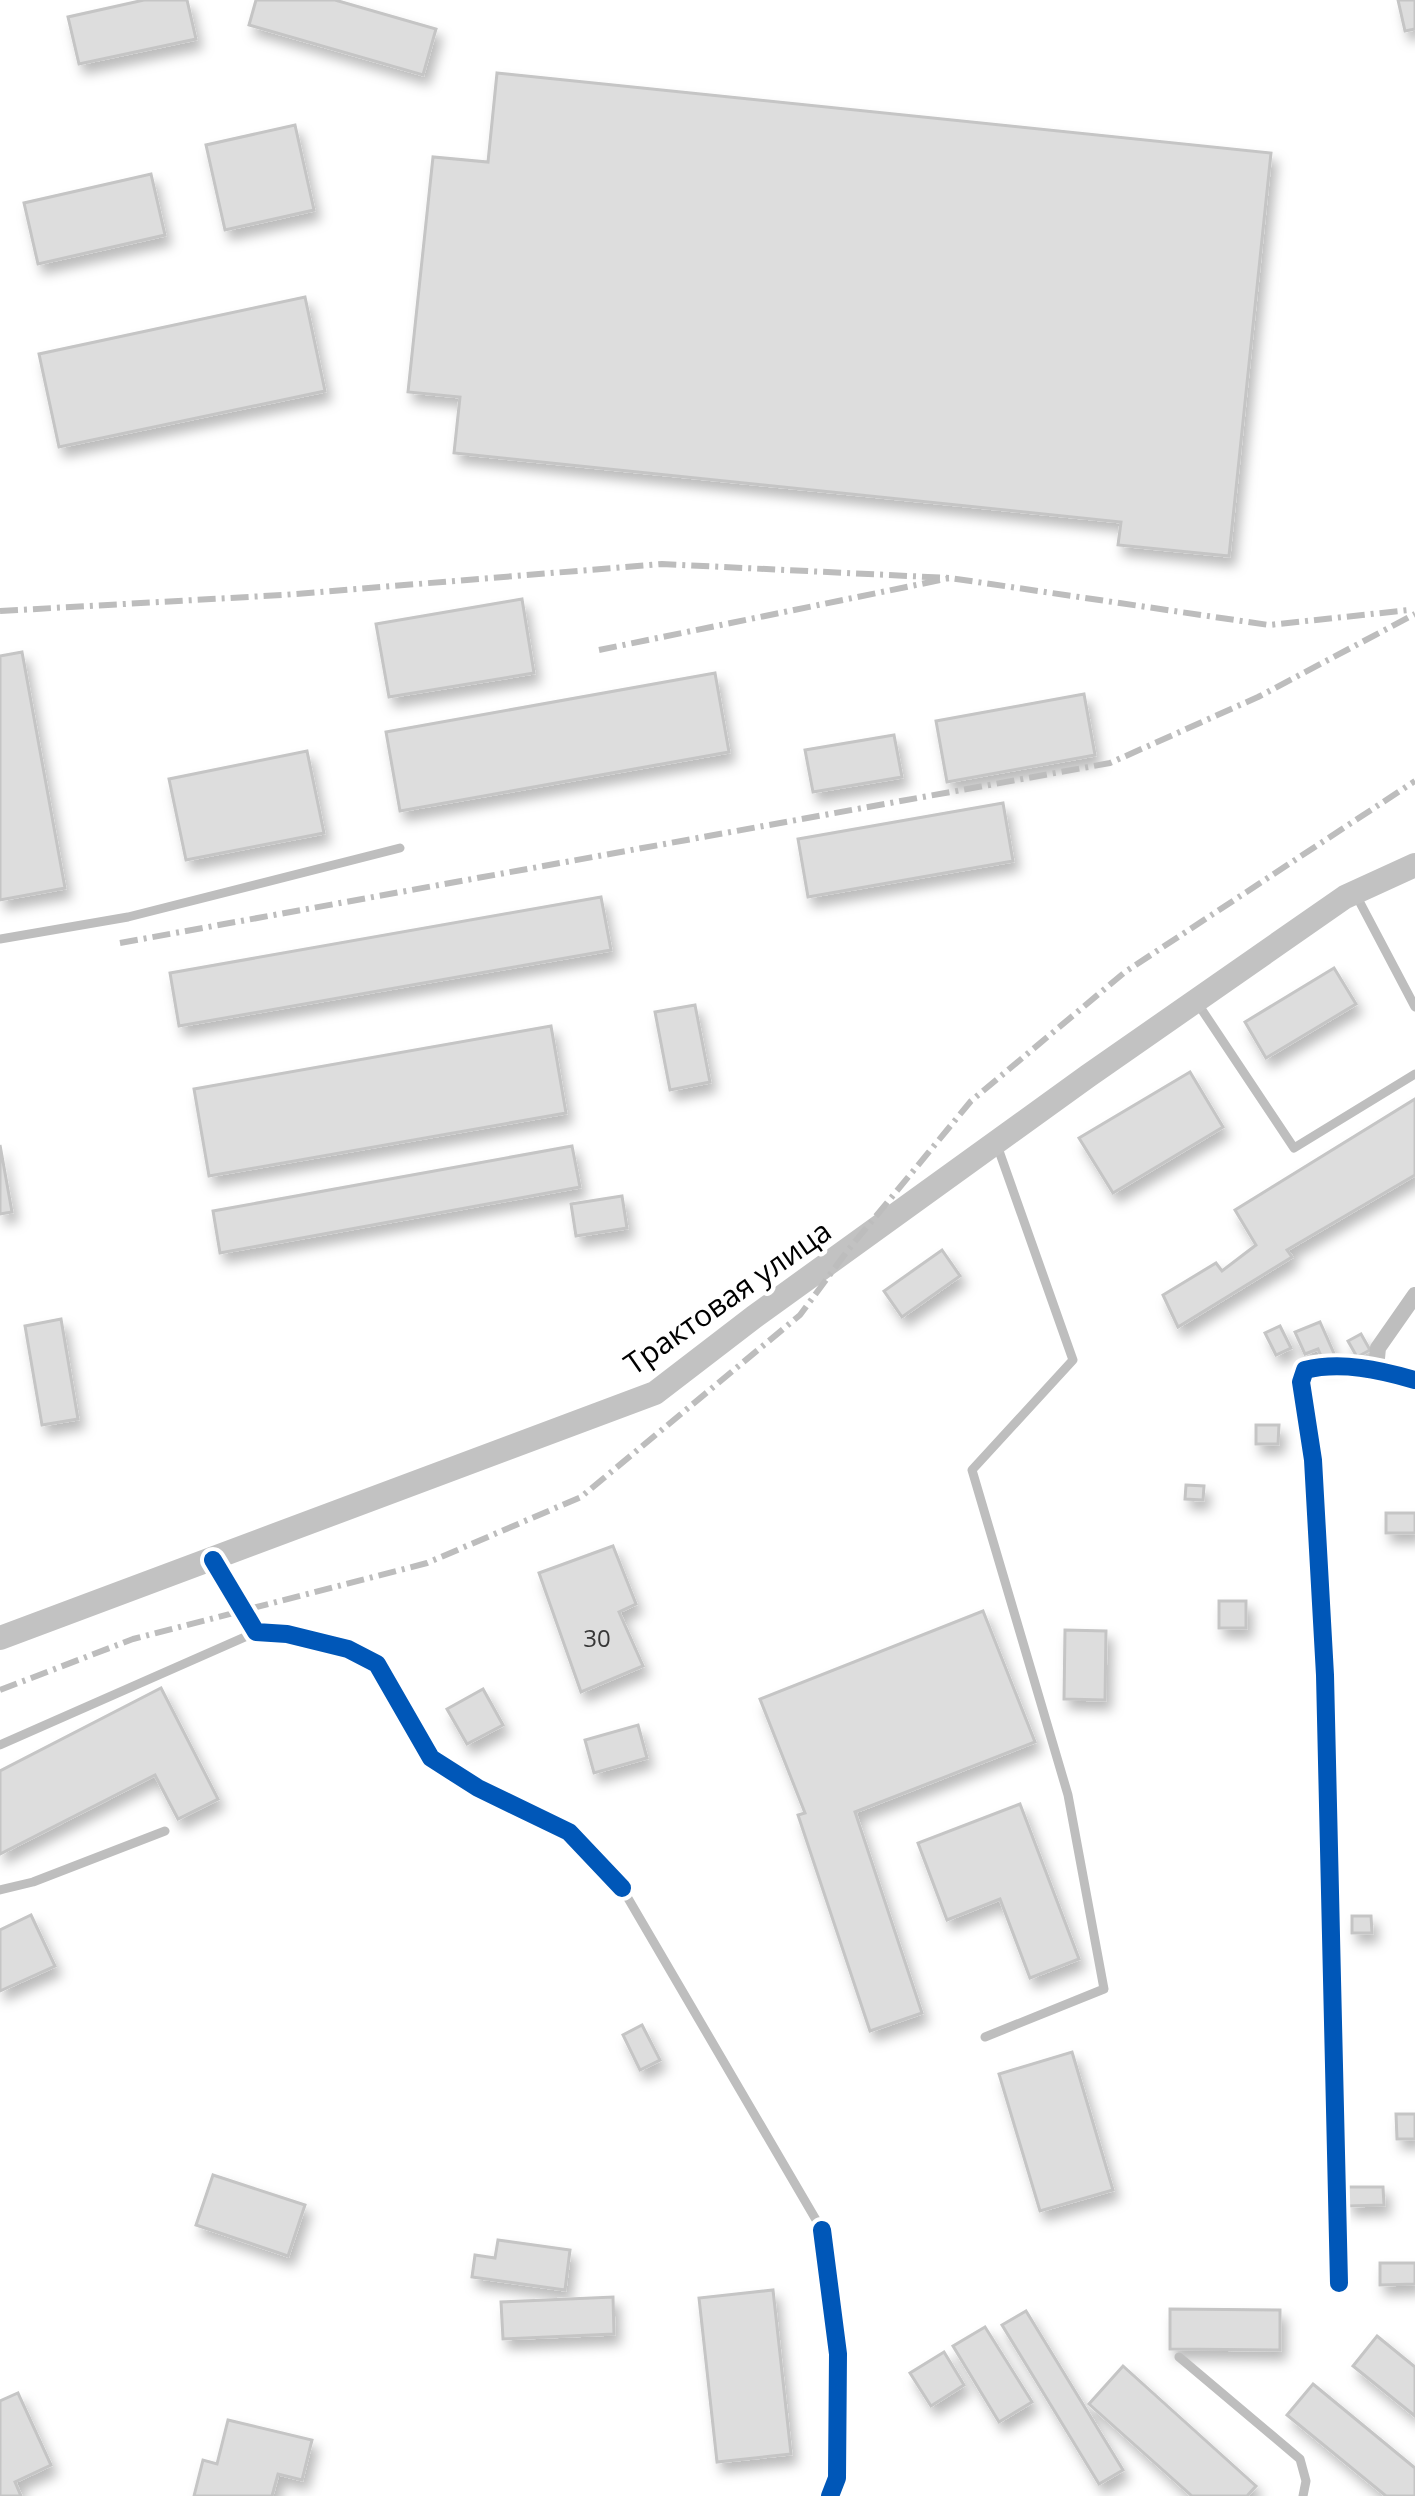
<svg xmlns="http://www.w3.org/2000/svg" width="1415" height="2496" font-family="'Open Sans',sans-serif">
  <style>
    .building { fill: #ddd; stroke: #c5c5c5; stroke-width: 3; filter: url(#shadow) }
    .lines { fill: none; stroke-linecap: round; stroke-linejoin: round }
    .lane { stroke: #bebebe; stroke-width: 9 }
    .street { stroke: #bebebe; stroke-width: 16 }
    .secondary { stroke: #c2c2c2; stroke-width: 24 }
    .rail { stroke: #bdbdbd; stroke-width: 6; stroke-dasharray: 18 6 3 6; stroke-linecap: butt }
    .cycleway-casing { stroke: #fff; stroke-width: 26 }
    .cycleway { stroke: #0057b8; stroke-width: 18 }
    .labels { text-anchor: middle; stroke-width: 9; stroke-linejoin: round; paint-order: stroke }
    .number-label { font-size: 24px; fill: #373737 }
    .street-label { font-size: 30px; fill: #000; stroke: #fff }
  </style>
  <defs>
    <filter id="shadow"><feDropShadow dx="5.5" dy="9" stdDeviation="6" flood-color="#0004"/></filter>
  </defs>
  <rect width="100%" height="100%" fill="#fff"/>
  <g class="building">
    <polygon points="144,0 187,0 196,39 79,64 68,17"/>
    <polygon points="256,0 335,0 436,29 423,75 249,25"/>
    <polygon points="1398,0 1415,0 1415,29 1405,31"/>
    <polygon points="497,73 1271,153 1229,556 1118,545 1121,522 454,453 460,397 408,392 433,157 488,162"/>
    <polygon points="295,125 314,210 225,230 206,145"/>
    <polygon points="151,174 165,235 38,264 24,203"/>
    <polygon points="305,297 325,391 59,447 39,354"/>
    <polygon points="522,599 534,673 389,697 376,624"/>
    <polygon points="22,652 65,888 0,900 0,656"/>
    <polygon points="715,673 729,752 400,811 386,732"/>
    <polygon points="1084,694 1095,755 947,782 936,721"/>
    <polygon points="894,735 902,777 813,792 805,750"/>
    <polygon points="307,751 324,833 186,860 169,779"/>
    <polygon points="1003,803 1013,861 808,897 798,839"/>
    <polygon points="601,897 611,950 179,1026 170,973"/>
    <polygon points="1334,968 1356,1004 1266,1058 1245,1022"/>
    <polygon points="695,1005 710,1082 670,1090 655,1012"/>
    <polygon points="551,1026 566,1113 209,1176 194,1089"/>
    <polygon points="1190,1072 1223,1127 1113,1193 1079,1138"/>
    <polygon points="1415,1099 1415,1175 1287,1250 1292,1257 1178,1327 1163,1295 1216,1263 1222,1271 1256,1245 1235,1210"/>
    <polygon points="0,1145 12,1212 0,1214"/>
    <polygon points="572,1146 580,1187 220,1253 213,1211"/>
    <polygon points="622,1196 627,1228 576,1236 571,1204"/>
    <polygon points="942,1250 960,1276 902,1317 884,1291"/>
    <polygon points="61,1319 78,1419 42,1425 25,1326"/>
    <polygon points="1320,1322 1336,1358 1324,1363 1318,1349 1305,1354 1295,1332"/>
    <polygon points="1280,1326 1291,1348 1276,1355 1265,1333"/>
    <polygon points="1361,1334 1370,1350 1357,1357 1348,1341"/>
    <polygon points="1256,1425 1279,1425 1278,1444 1256,1444"/>
    <polygon points="1186,1485 1204,1486 1203,1500 1185,1499"/>
    <rect x="1386" y="1513" width="29" height="20"/>
    <polygon points="613,1546 636,1604 619,1612 643,1666 581,1692 539,1573"/>
    <rect x="1219" y="1601" width="27" height="27"/>
    <polygon points="983,1611 1035,1742 855,1812 922,2013 870,2031 798,1815 805,1813 760,1699"/>
    <polygon points="1065,1630 1106,1631 1105,1700 1064,1699"/>
    <polygon points="161,1688 218,1799 178,1819 155,1775 0,1854 0,1771"/>
    <polygon points="483,1689 503,1725 467,1744 447,1709"/>
    <polygon points="638,1725 647,1758 594,1773 585,1740"/>
    <polygon points="1020,1804 1079,1959 1030,1978 1000,1899 947,1920 918,1843"/>
    <polygon points="31,1915 55,1966 0,1991 0,1930"/>
    <polygon points="1352,1916 1371,1916 1372,1933 1352,1933"/>
    <polygon points="642,2025 660,2060 640,2070 623,2035"/>
    <polygon points="1072,2052 1113,2190 1040,2211 999,2074"/>
    <polygon points="1396,2114 1415,2114 1415,2139 1397,2139"/>
    <polygon points="213,2175 305,2205 288,2256 196,2225"/>
    <polygon points="1348,2187 1383,2187 1384,2205 1348,2206"/>
    <polygon points="498,2240 570,2250 565,2290 472,2277 475,2255 495,2258"/>
    <polygon points="1380,2263 1415,2263 1415,2284 1380,2285"/>
    <polygon points="773,2290 791,2454 717,2462 699,2298"/>
    <polygon points="613,2297 614,2334 503,2339 501,2302"/>
    <polygon points="1170,2309 1280,2310 1280,2350 1170,2349"/>
    <polygon points="1026,2311 1123,2470 1099,2484 1002,2325"/>
    <polygon points="985,2327 1032,2402 999,2422 953,2346"/>
    <polygon points="1377,2336 1415,2367 1415,2416 1353,2366"/>
    <polygon points="944,2352 964,2385 931,2406 910,2373"/>
    <polygon points="1123,2366 1256,2486 1247,2496 1192,2496 1089,2404"/>
    <polygon points="1313,2384 1415,2468 1415,2496 1386,2496 1287,2415"/>
    <polygon points="18,2393 51,2465 15,2482 21,2496 0,2496 0,2401"/>
    <polygon points="228,2420 312,2440 302,2480 278,2474 272,2496 194,2496 203,2460 217,2464"/>
  </g>
  <g class="lines">
    <g class="lane">
      <polyline points="1357,897 1415,1007"/>
      <polyline points="0,939 128,917 400,848"/>
      <polyline points="1196,1001 1294,1148 1415,1074"/>
      <polyline points="0,1745 256,1632"/>
      <polyline points="622,1888 822,2230"/>
      <polyline points="0,1890 33,1882 165,1831"/>
      <polyline points="985,2037 1104,1989 1068,1795 972,1470 1073,1360 998,1148"/>
      <polyline points="1179,2357 1300,2459 1306,2481 1303,2496"/>
    </g>
    <g class="street">
      <polyline points="1376,1368 1378,1348 1415,1295"/>
      <polyline points="213,1560 256,1632 287,1634 348,1649 377,1664 431,1758 478,1788 569,1832 622,1888"/>
      <polyline points="822,2230 838,2354 837,2478 830,2496"/>
      <path d="M1339,2283L1325,1675L1313,1460L1301,1382L1305,1370C1341,1361 1380,1370 1415,1380"/>
    </g>
    <polyline class="secondary" points="0,1638 655,1393 754,1317 1088,1076 1345,897 1415,865"/>
    <g class="rail">
      <polyline points="0,611 283,595 662,564 950,578"/>
      <polyline points="599,650 950,578 1269,625 1409,610"/>
      <polyline points="120,943 1110,763 1258,697 1415,614"/>
      <polyline points="0,1690 133,1639 427,1563 581,1497 800,1315 848,1250 971,1101 1125,972 1415,781"/>
    </g>
    <g class="cycleway-casing">
      <g id="cycleway">
        <polyline points="213,1560 256,1632 287,1634 348,1649 377,1664 431,1758 478,1788 569,1832 622,1888"/>
        <polyline points="822,2230 838,2354 837,2478 830,2496"/>
        <path d="M1339,2283L1325,1675L1313,1460L1301,1382L1305,1370C1341,1361 1380,1370 1415,1380"/>
      </g>
    </g>
    <use href="#cycleway" class="cycleway"/>
  </g>
  <g class="labels">
    <g class="number-label">
      <text x="597" y="1647">30</text>
    </g>
    <g class="street-label">
      <text transform="translate(728 1298) rotate(-35)" y="10">Трактовая улица</text>
    </g>
  </g>
</svg>
